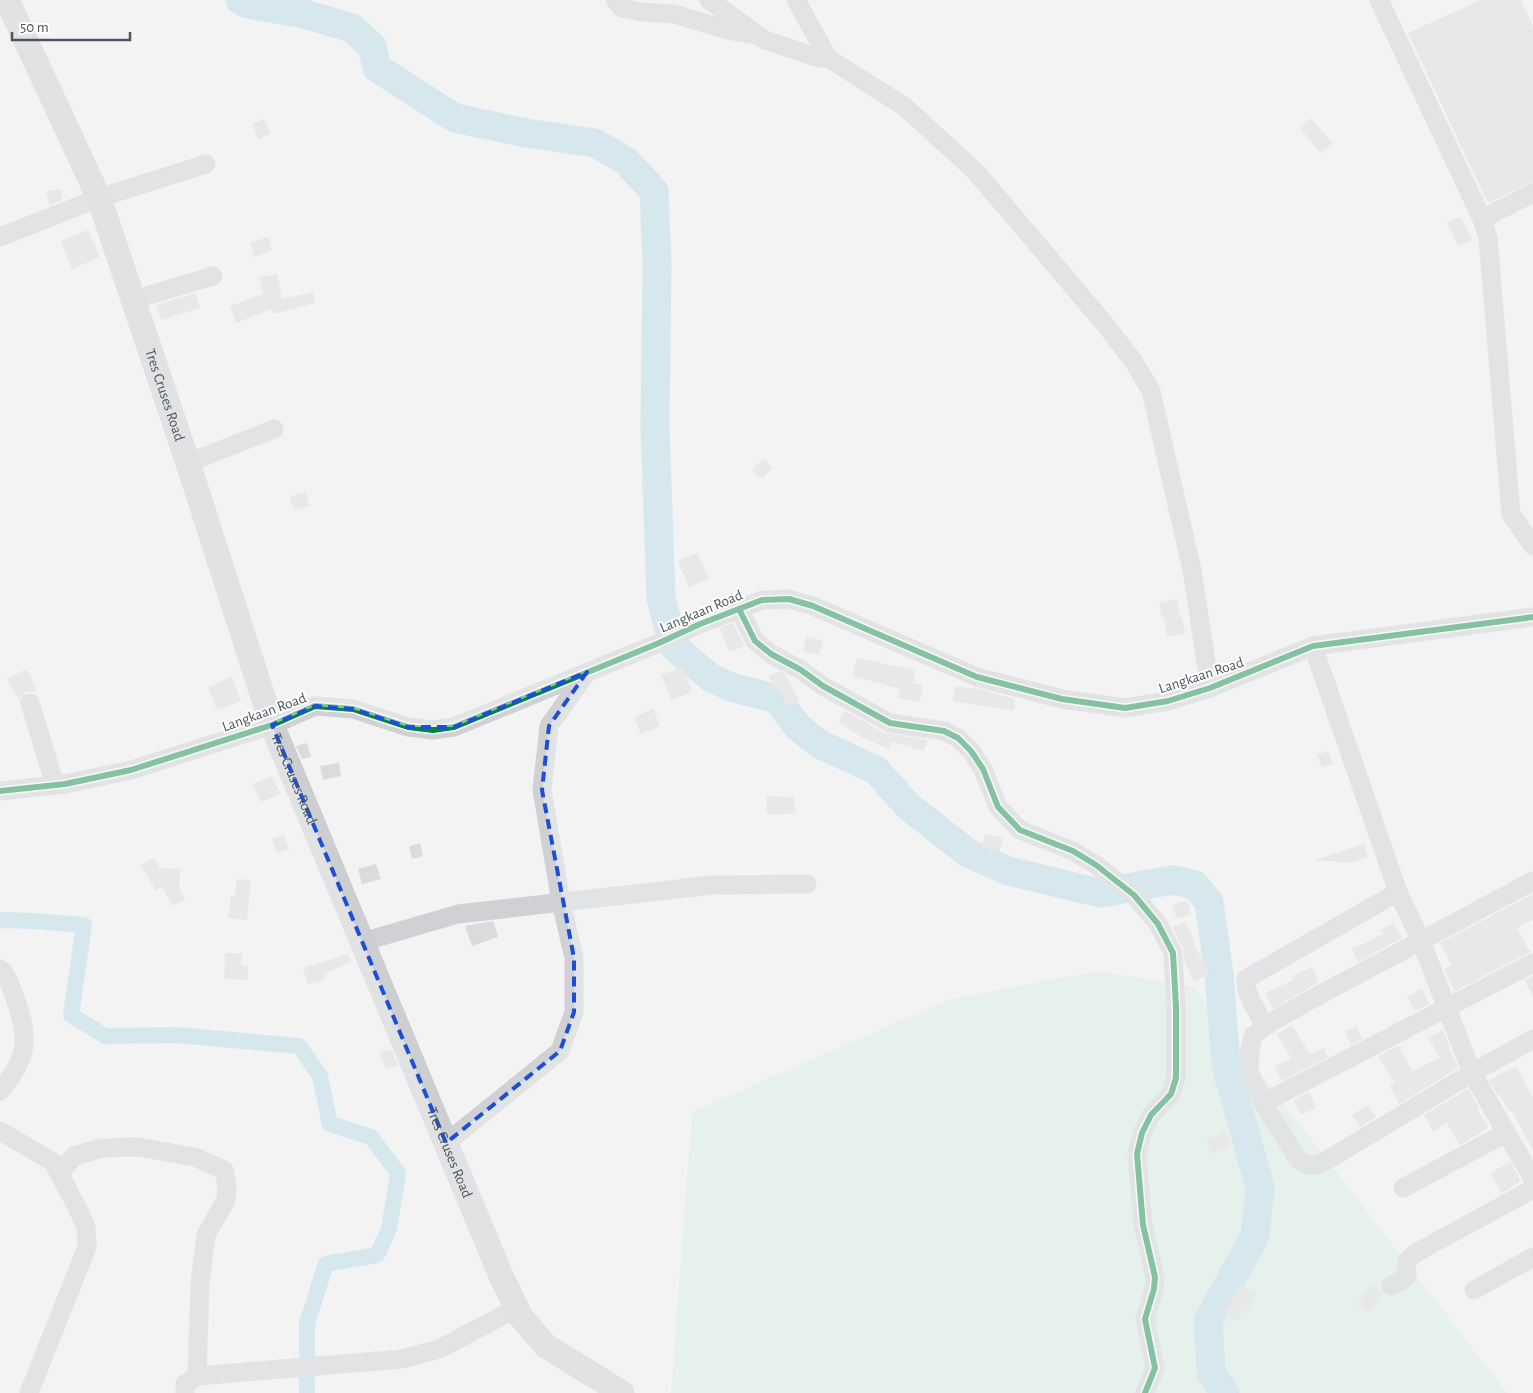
<svg xmlns="http://www.w3.org/2000/svg" width="1533" height="1393" font-family="'Alegreya Sans',sans-serif">
  <style>
    .green { fill: #daefe4 }
    .lines { fill: none; stroke-linecap: round; stroke-linejoin: round }
    .canal { stroke: #b3dae9; stroke-width: 16 }
    .river { stroke: #b3dae9; stroke-width: 29 }
    .building { fill: #dbdbdd }
    .minor { stroke: #cfd1d4; stroke-width: 19 }
    .major { stroke: #ccced0; stroke-width: 25 }
    .cycleway-casing { stroke: #fff; stroke-width: 9 }
    .cycleway { stroke: #00873e; stroke-width: 6 }
    .marked { fill: none; stroke: #1d4ed8; stroke-width: 4; stroke-dasharray: 10 6; stroke-linejoin: round }
    .labels { text-anchor: middle; stroke-width: 4; stroke-linejoin: round; paint-order: stroke }
    .street-label { font-size: 15px; fill: #4c545e; stroke: #fff }
  </style>
  <rect width="100%" height="100%" fill="#f3f3f3"/>
  <polygon class="green" points="1098,971 1194,987 1507,1393 671,1393 692,1112 950,999"/>
  <g class="lines">
    <g class="canal">
      <polyline points="0,920 35,921 84,925 71,1015 105,1036 176,1035 299,1046 320,1076 330,1124 371,1137 398,1173 389,1229 377,1255 326,1264 307,1323 307,1354"/>
      <polyline points="307,1380 307,1393"/>
    </g>
    <polyline class="river" points="240,0 248,4 304,14 352,28 372,46 377,68 455,118 526,133 595,143 626,161 654,191 657,263 655,427 661,598 673,646 711,678 734,688 777,699 798,727 819,744 876,770 908,806 968,853 1008,871 1100,893 1173,880 1195,885 1209,902 1219,974 1226,1065 1260,1187 1255,1236 1208,1321 1211,1373 1225,1393"/>
  </g>
  <g class="building">
    <polygon points="1481,0 1521,0 1533,27 1533,182 1488,203 1408,33"/>
    <polygon points="1311,118 1333,144 1321,153 1300,128"/>
    <polygon points="264,119 271,133 259,139 252,124"/>
    <polygon points="60,189 63,200 50,205 46,192"/>
    <polygon points="1461,217 1472,240 1458,246 1447,223"/>
    <polygon points="88,230 100,257 72,269 61,241"/>
    <polygon points="268,237 272,251 254,257 250,243"/>
    <polygon points="277,274 282,299 313,292 315,303 273,314 271,309 236,323 230,306 263,294 259,277"/>
    <polygon points="195,293 200,308 161,320 156,305"/>
    <polygon points="763,459 773,467 762,479 752,470"/>
    <polygon points="306,492 310,506 294,510 289,497"/>
    <polygon points="697,553 709,579 689,587 678,561"/>
    <polygon points="1177,599 1180,617 1182,617 1185,634 1167,636 1164,617 1162,617 1159,603"/>
    <polygon points="733,623 745,646 729,652 720,628"/>
    <polygon points="808,637 823,641 819,655 803,651 806,638"/>
    <polygon points="857,658 915,670 913,683 923,685 920,702 898,698 900,689 853,676"/>
    <polygon points="683,667 692,692 671,700 661,675"/>
    <polygon points="26,669 37,690 33,692 26,692 19,700 7,679"/>
    <polygon points="779,671 785,674 799,700 790,707 775,687 769,676"/>
    <polygon points="232,677 241,701 217,710 208,687"/>
    <polygon points="955,686 979,689 1015,699 1014,711 953,701"/>
    <polygon points="653,709 660,726 641,734 634,717"/>
    <polygon points="845,711 885,733 927,740 924,751 892,742 889,749 863,738 839,722"/>
    <polygon points="307,743 311,757 302,759 296,746"/>
    <polygon points="1328,751 1333,764 1322,768 1317,755"/>
    <polygon points="339,763 341,776 323,780 320,766"/>
    <polygon points="272,776 280,794 261,802 253,784"/>
    <polygon points="767,796 794,797 796,813 768,815 768,812 766,812"/>
    <polygon points="985,834 1003,838 999,852 982,847"/>
    <polygon points="284,835 289,849 277,853 272,839"/>
    <polygon points="420,843 423,856 412,859 409,846"/>
    <polygon points="1364,844 1368,857 1350,863 1315,860"/>
    <polygon points="154,858 160,868 180,869 179,888 185,899 173,906 162,887 156,891 141,865"/>
    <polygon points="376,864 381,879 362,884 358,869"/>
    <polygon points="236,879 251,880 247,920 228,918 231,896 235,897"/>
    <polygon points="1533,894 1533,919 1517,928 1530,952 1455,991 1444,969 1452,965 1440,943"/>
    <polygon points="1187,900 1191,914 1177,919 1172,905"/>
    <polygon points="493,921 498,937 472,946 465,926"/>
    <polygon points="1185,922 1193,938 1194,944 1210,974 1194,982 1185,963 1183,948 1172,927"/>
    <polygon points="1393,923 1402,938 1358,962 1352,949 1384,934 1381,930"/>
    <polygon points="225,953 242,954 241,965 248,966 247,980 224,979"/>
    <polygon points="348,954 351,962 324,974 326,979 308,984 303,968"/>
    <polygon points="1312,967 1319,982 1273,1009 1265,993 1293,980 1292,976"/>
    <polygon points="1533,976 1533,997 1524,980"/>
    <polygon points="1422,989 1430,1004 1415,1011 1407,997"/>
    <polygon points="1292,1025 1310,1054 1324,1048 1328,1057 1282,1081 1274,1066 1291,1058 1277,1034"/>
    <polygon points="1356,1026 1362,1039 1351,1045 1345,1032"/>
    <polygon points="1442,1030 1450,1046 1448,1047 1458,1068 1399,1104 1390,1086 1395,1083 1378,1056 1398,1046 1413,1071 1440,1057 1428,1038"/>
    <polygon points="391,1049 398,1065 386,1069 380,1053"/>
    <polygon points="1516,1066 1533,1098 1533,1151 1512,1111 1510,1112 1500,1095 1498,1096 1489,1080"/>
    <polygon points="1468,1089 1479,1108 1477,1109 1488,1128 1460,1145 1447,1123 1433,1131 1424,1115"/>
    <polygon points="1309,1092 1316,1108 1301,1115 1294,1100"/>
    <polygon points="1368,1105 1376,1117 1360,1127 1352,1115"/>
    <polygon points="1226,1132 1232,1145 1211,1154 1206,1141"/>
    <polygon points="1510,1161 1521,1181 1502,1193 1490,1174"/>
    <polygon points="1240,1284 1257,1293 1251,1305 1235,1321 1223,1311 1229,1304"/>
    <polygon points="1371,1284 1382,1293 1369,1312 1357,1304"/>
  </g>
  <g class="lines">
    <g class="minor">
      <polyline points="615,0 622,8 641,12 674,14 727,30 756,35"/>
      <polyline points="709,0 765,40 819,58 828,58"/>
      <polyline points="796,0 828,58 905,107 976,172 1104,323 1134,362 1151,391 1192,570 1210,688"/>
      <polyline points="1379,0 1482,219"/>
      <polyline points="1533,193 1482,219 1488,238 1511,514 1533,546"/>
      <polyline points="0,237 99,198 206,164"/>
      <polyline points="133,300 213,276"/>
      <polyline points="188,463 274,429"/>
      <polyline points="739,609 755,641 771,654 801,670 823,686 890,723 944,731 958,738 971,751 983,769 998,807 1020,830 1073,851 1096,865 1134,895 1158,924 1173,953 1176,1007 1176,1078 1171,1094 1151,1115 1142,1133 1137,1154 1143,1225 1155,1277 1154,1289 1145,1319 1155,1368 1145,1393"/>
      <polyline points="1313,646 1398,892 1421,941 1472,1073 1533,1179"/>
      <polyline points="30,703 55,785"/>
      <polyline points="0,791 65,784 131,770 272,725 315,706 353,709 408,727 433,730 454,727 659,643 700,624 762,600 789,599 813,606 977,677 1062,699 1125,708 1168,701 1210,688 1313,646 1533,617"/>
      <polyline points="1533,881 1308,1001 1265,1026 1253,1036 1250,1050 1249,1071 1263,1103 1298,1159 1308,1165 1319,1165 1472,1073 1533,1039"/>
      <polyline points="362,942 458,914 713,885 807,884"/>
      <path d="M0,969C8,975 10,986 14,995C29,1037 30,1056 0,1091"/>
      <path d="M1265,1026C1259,1015 1243,991 1246,979L1398,892"/>
      <polyline points="1263,1103 1533,963"/>
      <polyline points="0,1131 53,1162 77,1207 86,1227 87,1247 29,1393"/>
      <polyline points="446,1143 560,1051 574,1012 574,958 561,902 542,790 549,726 587,672"/>
      <polyline points="60,1173 74,1156 102,1148 138,1147 195,1157 224,1170 227,1186 226,1200 206,1235 200,1283 197,1376"/>
      <polyline points="1403,1188 1506,1133"/>
      <path d="M1391,1286L1404,1279L1407,1274C1405,1258 1409,1258 1421,1250L1533,1189"/>
      <polyline points="1474,1290 1533,1257"/>
      <polyline points="185,1393 185,1384 197,1376 402,1359 439,1349 517,1308"/>
    </g>
    <path class="major" id="s1" d="M7,0L99,198L188,463L272,725L502,1278L521,1317L546,1346L622,1393"/>
    <g class="cycleway-casing">
      <g id="cycleway">
        <polyline points="739,609 755,641 771,654 801,670 823,686 890,723 944,731 958,738 971,751 983,769 998,807 1020,830 1073,851 1096,865 1134,895 1158,924 1173,953 1176,1007 1176,1078 1171,1094 1151,1115 1142,1133 1137,1154 1143,1225 1155,1277 1154,1289 1145,1319 1155,1368 1145,1393"/>
        <polyline points="0,791 65,784 131,770 272,725 315,706 353,709 408,727 433,730 454,727 659,643 700,624 762,600 789,599 813,606 977,677 1062,699 1125,708 1168,701 1210,688 1313,646 1533,617"/>
      </g>
    </g>
    <use href="#cycleway" class="cycleway"/>
  </g>
  <path d="M0 0H1533V1393H0ZM587,672L549,726L542,790L574,958V1012L560,1051L446,1143L272,725L315,706L353,709L408,727H454Z" fill="#f3f3f3" fill-opacity=".55" fill-rule="evenodd"/>
  <path class="marked" d="M587,672L549,726L542,790L574,958V1012L560,1051L446,1143L272,725L315,706L353,709L408,727H454Z"/>
  <g class="labels">
    <g class="street-label">
      <text dy="5" stroke="none"><textPath href="#s1" startOffset="426">Tres Cruses Road</textPath></text>
      <text transform="translate(701 611) rotate(-23)" y="5">Langkaan Road</text>
      <text transform="translate(1201 675) rotate(-18)" y="5">Langkaan Road</text>
      <text transform="translate(264 712) rotate(-20)" y="5">Langkaan Road</text>
      <text dy="5" stroke="none"><textPath href="#s1" startOffset="831">Tres Cruses Road</textPath></text>
      <text dy="5" stroke="none"><textPath href="#s1" startOffset="1236">Tres Cruses Road</textPath></text>
    </g>
  </g>
  <path d="M12 32v8h118v-8" fill="none" stroke="#4c545e" stroke-width="2.5"/>
  <text x="20" y="32" font-size="15" fill="#4c545e" stroke="#ffffff" stroke-width="4" paint-order="stroke">50 m</text>
</svg>
